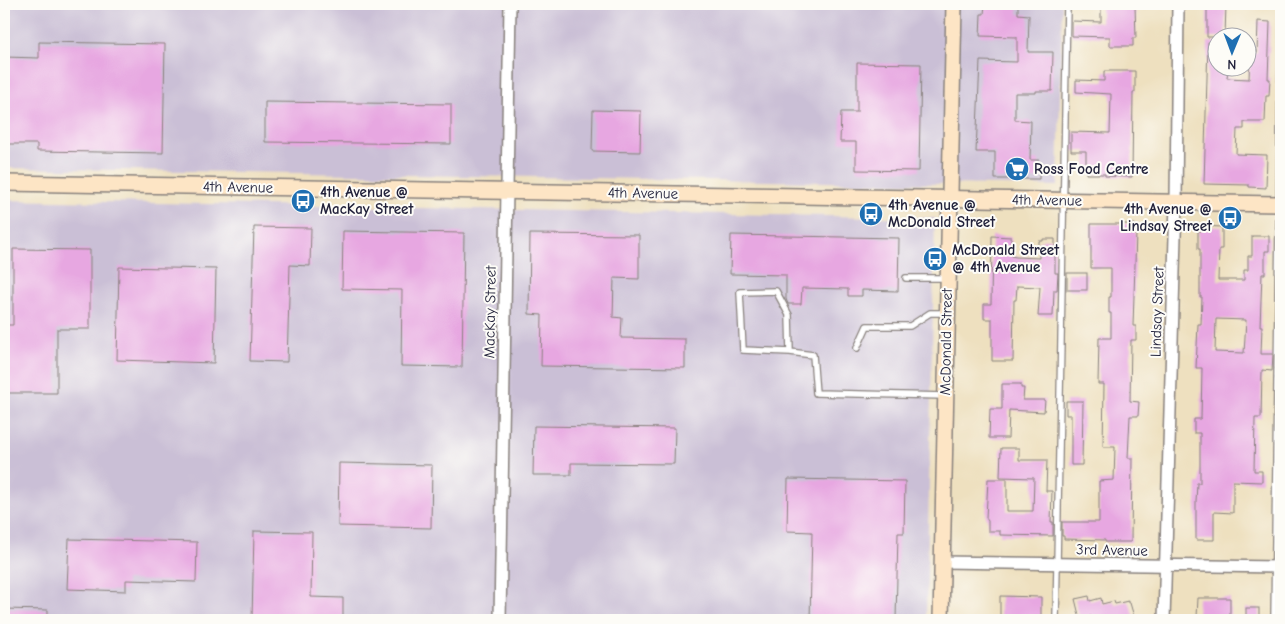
<svg xmlns="http://www.w3.org/2000/svg" width="1285" height="624" font-family="'Comic Neue',sans-serif">
  <style>
    .industrial { fill: #cabfd6 }
    .building { fill: #e7a7e1; fill-rule: evenodd }
    .lines { fill: none; stroke-linecap: round; stroke-linejoin: round }
    .lane-casing { stroke: #88817d; stroke-width: 8 }
    .street-casing { stroke: #88817d; stroke-width: 14 }
    .secondary-casing { stroke: #88817d; stroke-width: 18 }
    .lane { stroke: #fff; stroke-width: 5.5 }
    .street { stroke: #fff; stroke-width: 11 }
    .secondary { stroke: #fde5c5; stroke-width: 15 }
    .labels { text-anchor: middle; stroke-width: 4; stroke-linejoin: round; paint-order: stroke }
    .poi-label { font-size: 15px; font-weight: bold; fill: #22223b; stroke: #fdfcf7; text-anchor: start }
    .street-label { font-size: 15px; fill: #22223b; stroke: #fdfcf7 }
  </style>
  <rect width="100%" height="100%" fill="#fdfcf7"/>
  <filter id="ink" filterUnits="userSpaceOnUse"><feTurbulence type="fractalNoise" baseFrequency=".02" numOctaves="2"/><feDisplacementMap in="SourceGraphic" scale="10" xChannelSelector="R" yChannelSelector="G"/><feConvolveMatrix kernelMatrix="1 2 1 2 8 2 1 2 1" color-interpolation-filters="sRGB"/></filter>
  <filter id="wash" filterUnits="userSpaceOnUse"><feTurbulence type="fractalNoise" baseFrequency=".0096" numOctaves="4" result="noise"/><feDisplacementMap in="SourceGraphic" scale="20" xChannelSelector="R" yChannelSelector="G"/><feGaussianBlur stdDeviation="1.12" result="paint"/><feColorMatrix in="noise" values="0 0 0 0 0 0 0 0 0 0 0 0 0 0 0 0 0 1.4 0 .05"/><feComposite in="paint" operator="in"/></filter>
  <g filter="url(#wash)">
    <rect width="100%" height="100%" fill="#eee0bf"/>
    <g class="industrial">
      <polygon points="4,4 1062,4 1058,186 4,168"/>
      <polygon points="4,200 935,218 926,620 4,620"/>
    </g>
    <g id="blocks">
      <g class="building">
        <polygon points="985,4 1018,4 1018,14 1029,15 1028,52 1053,52 1052,91 1036,91 1036,93 1015,93 1015,120 1031,121 1030,160 1039,160 1039,179 995,179 995,152 976,152 980,61 1017,62 1017,37 980,36 981,14 984,14"/>
        <polygon points="1117,4 1134,4 1134,6 1135,6 1136,38 1133,38 1133,46 1110,46 1110,37 1072,36 1072,21 1101,22 1101,6 1117,6"/>
        <polygon points="1207,4 1226,4 1225,37 1207,37"/>
        <polygon points="1258,21 1270,22 1268,79 1270,79 1269,96 1266,96 1265,122 1244,122 1244,129 1237,129 1236,154 1267,155 1266,188 1249,187 1249,185 1204,184 1208,42 1218,42 1218,68 1228,68 1227,78 1249,79 1250,52 1257,53"/>
        <polygon points="39,42 165,44 163,153 37,151 37,144 4,144 4,57 39,58"/>
        <polygon points="857,63 921,64 919,171 856,170 856,142 840,142 841,112 857,112"/>
        <polygon points="1104,71 1135,71 1135,92 1133,92 1132,177 1105,176 1105,174 1086,174 1086,151 1071,151 1071,132 1110,133 1111,94 1076,92 1076,80 1104,81"/>
        <polygon points="265,102 451,104 451,144 265,142"/>
        <polygon points="593,110 641,111 640,152 592,151"/>
        <polygon points="1091,224 1135,224 1135,233 1136,233 1133,326 1136,326 1136,340 1131,340 1130,401 1139,402 1138,416 1130,416 1128,458 1132,458 1131,542 1105,542 1105,540 1064,539 1064,536 1062,536 1062,522 1099,522 1099,481 1114,480 1115,447 1103,447 1104,384 1098,384 1099,338 1111,338 1111,313 1109,313 1109,297 1111,297 1111,268 1091,268"/>
        <path d="M1201,226L1222,227V249H1219L1218,280H1244V270H1248V256H1252V236H1269V251H1265V274H1262L1260,326H1262L1261,354H1273L1272,371L1262,370L1261,418H1255L1254,471H1262V482L1233,481V513L1214,512V540H1196V502L1197,483H1200V433H1194V419H1201L1202,368H1196L1198,324H1201L1202,297H1200V249H1198V231H1201ZM1216,319L1246,320L1244,353L1215,352Z"/>
        <polygon points="254,227 311,228 310,266 290,265 287,362 250,361"/>
        <polygon points="343,231 464,233 462,367 401,366 402,290 342,289"/>
        <polygon points="530,234 639,235 639,279 614,278 613,317 622,318 621,338 685,339 685,368 541,366 542,315 529,314"/>
        <polygon points="731,235 899,238 898,291 862,290 862,296 848,296 848,289 802,288 801,304 788,304 786,299 786,275 730,274"/>
        <polygon points="992,236 1011,237 1011,256 1016,257 1039,258 1039,241 1043,241 1043,239 1055,239 1055,273 1058,273 1057,290 1054,290 1053,316 1038,316 1040,287 1017,286 1016,300 1014,300 1013,361 992,361 992,319 984,319 984,304 991,304"/>
        <polygon points="13,249 90,250 90,329 57,329 57,393 4,393 4,325 13,325"/>
        <polygon points="119,267 216,269 214,363 117,360"/>
        <rect x="1067" y="273" width="20" height="17"/>
        <polygon points="1002,384 1021,384 1021,388 1024,388 1023,400 1045,400 1044,412 1009,410 1008,438 989,438 990,409 1002,409"/>
        <polygon points="1066,401 1083,401 1082,465 1071,465 1071,415 1066,415"/>
        <polygon points="534,426 675,428 674,464 571,463 571,475 533,475"/>
        <polygon points="1001,448 1019,448 1019,460 1047,460 1046,491 1052,491 1051,522 1053,522 1053,536 1000,535 1000,531 988,531 988,521 986,518 988,479 1007,479 1007,511 1033,511 1034,478 1000,477"/>
        <polygon points="339,463 432,465 431,528 338,526"/>
        <polygon points="788,479 905,481 904,533 898,533 896,620 810,620 812,532 787,531"/>
        <polygon points="254,531 312,532 311,597 343,598 343,620 252,620"/>
        <polygon points="69,539 197,542 196,582 126,580 126,591 67,589"/>
        <polygon points="1000,596 1041,597 1041,620 1000,620"/>
        <polygon points="1089,596 1090,601 1101,598 1102,604 1114,601 1115,604 1128,601 1128,603 1130,603 1135,620 1092,620 1091,616 1080,619 1075,599"/>
        <polygon points="1198,598 1230,598 1230,617 1197,617"/>
        <rect x="1246" y="608" width="13" height="11"/>
        <polygon points="4,609 48,610 48,620 4,620"/>
      </g>
    </g>
  </g>
  <g filter="url(#ink)">
    <use href="#blocks" fill-opacity="0" stroke="#88817d" stroke-width="1"/>
    <g class="lines">
      <g class="lane-casing">
        <g id="lane">
          <polyline points="906,278 948,278"/>
          <polyline points="857,348 867,326 910,326 930,313 947,313"/>
          <polyline points="790,352 789,315 776,291 740,292 743,350 790,352 813,355 816,393 945,396"/>
          <polyline points="1056,620 1067,4"/>
          <polyline points="1274,620 1281,64"/>
        </g>
      </g>
      <g class="street-casing">
        <g id="street">
          <polyline points="942,562 1281,567"/>
          <polyline points="500,620 510,4"/>
          <polyline points="1164,620 1176,202 1178,4"/>
        </g>
      </g>
      <g class="secondary-casing">
        <g id="secondary">
          <polyline points="4,183 1281,204"/>
          <polyline points="941,620 954,4"/>
        </g>
      </g>
      <use href="#lane" class="lane"/>
      <use href="#street" class="street"/>
      <use href="#secondary" class="secondary"/>
    </g>
  </g>
  <defs>
    <g id="supermarket-disc" transform="scale(1.25)"><circle r="9.5" fill="#1f6fb2" stroke="#fdfcf7"/><path d="M-6-5.5h2.5l.6 2H6L4.5 2H-2.5L-4.4-4H-6ZM-1.5 3.2a1.3 1.3 0 1 0 .1 0ZM3 3.2a1.3 1.3 0 1 0 .1 0Z" fill="#fff"/></g>
    <g id="bus-disc" transform="scale(1.25)"><circle r="9.5" fill="#1f6fb2" stroke="#fdfcf7"/><path d="M-5-6H5V4H4V6H2V4H-2V6H-4V4H-5ZM-3.5-4V0h7V-4ZM-3.5 1.2v1.5H-2V1.2ZM2 1.2v1.5H3.5V1.2Z" fill="#fff"/></g>
  </defs>
  <g fill-rule="evenodd">
    <use href="#supermarket-disc" x="1017" y="169"/>
    <use href="#bus-disc" x="303" y="201"/>
    <use href="#bus-disc" x="871" y="214"/>
    <use href="#bus-disc" x="1230" y="218"/>
    <use href="#bus-disc" x="935" y="259"/>
  </g>
  <g class="labels">
    <g class="poi-label">
      <text x="1034" y="174">Ross Food Centre</text>
      <text x="320" y="197">4th Avenue @<tspan x="320" dy="17">MacKay Street</tspan></text>
      <text x="888" y="210">4th Avenue @<tspan x="888" dy="17">McDonald Street</tspan></text>
      <text x="1212" y="214" text-anchor="end">4th Avenue @<tspan x="1212" dy="17">Lindsay Street</tspan></text>
      <text x="952" y="255">McDonald Street<tspan x="952" dy="17">@ 4th Avenue</tspan></text>
    </g>
    <g class="street-label">
      <text transform="translate(238 187) rotate(1)" y="5">4th Avenue</text>
      <text transform="translate(643 193) rotate(1)" y="5">4th Avenue</text>
      <text transform="translate(1047 200) rotate(1)" y="5">4th Avenue</text>
      <text transform="translate(490 312) rotate(-89)" y="5">MacKay Street</text>
      <text transform="translate(1157 312) rotate(-88)" y="5">Lindsay Street</text>
      <text transform="translate(946 342) rotate(-89)" y="5">McDonald Street</text>
      <text transform="translate(1112 550) rotate(1)" y="5">3rd Avenue</text>
    </g>
  </g>
  <rect width="1285" height="624" fill="none" stroke="#fdfcf7" stroke-width="20"/>
  <g transform="translate(1232 52) rotate(181)"><circle r="24" fill="#fdfcf7" stroke="#a5a5ac"/>
  <path d="M0-4L9 19L0 12L-9 19Z" fill="#1f6fb2"/>
  <text y="-8" font-size="14" font-weight="bold" text-anchor="middle" fill="#22223b">N</text>
  </g>
</svg>
